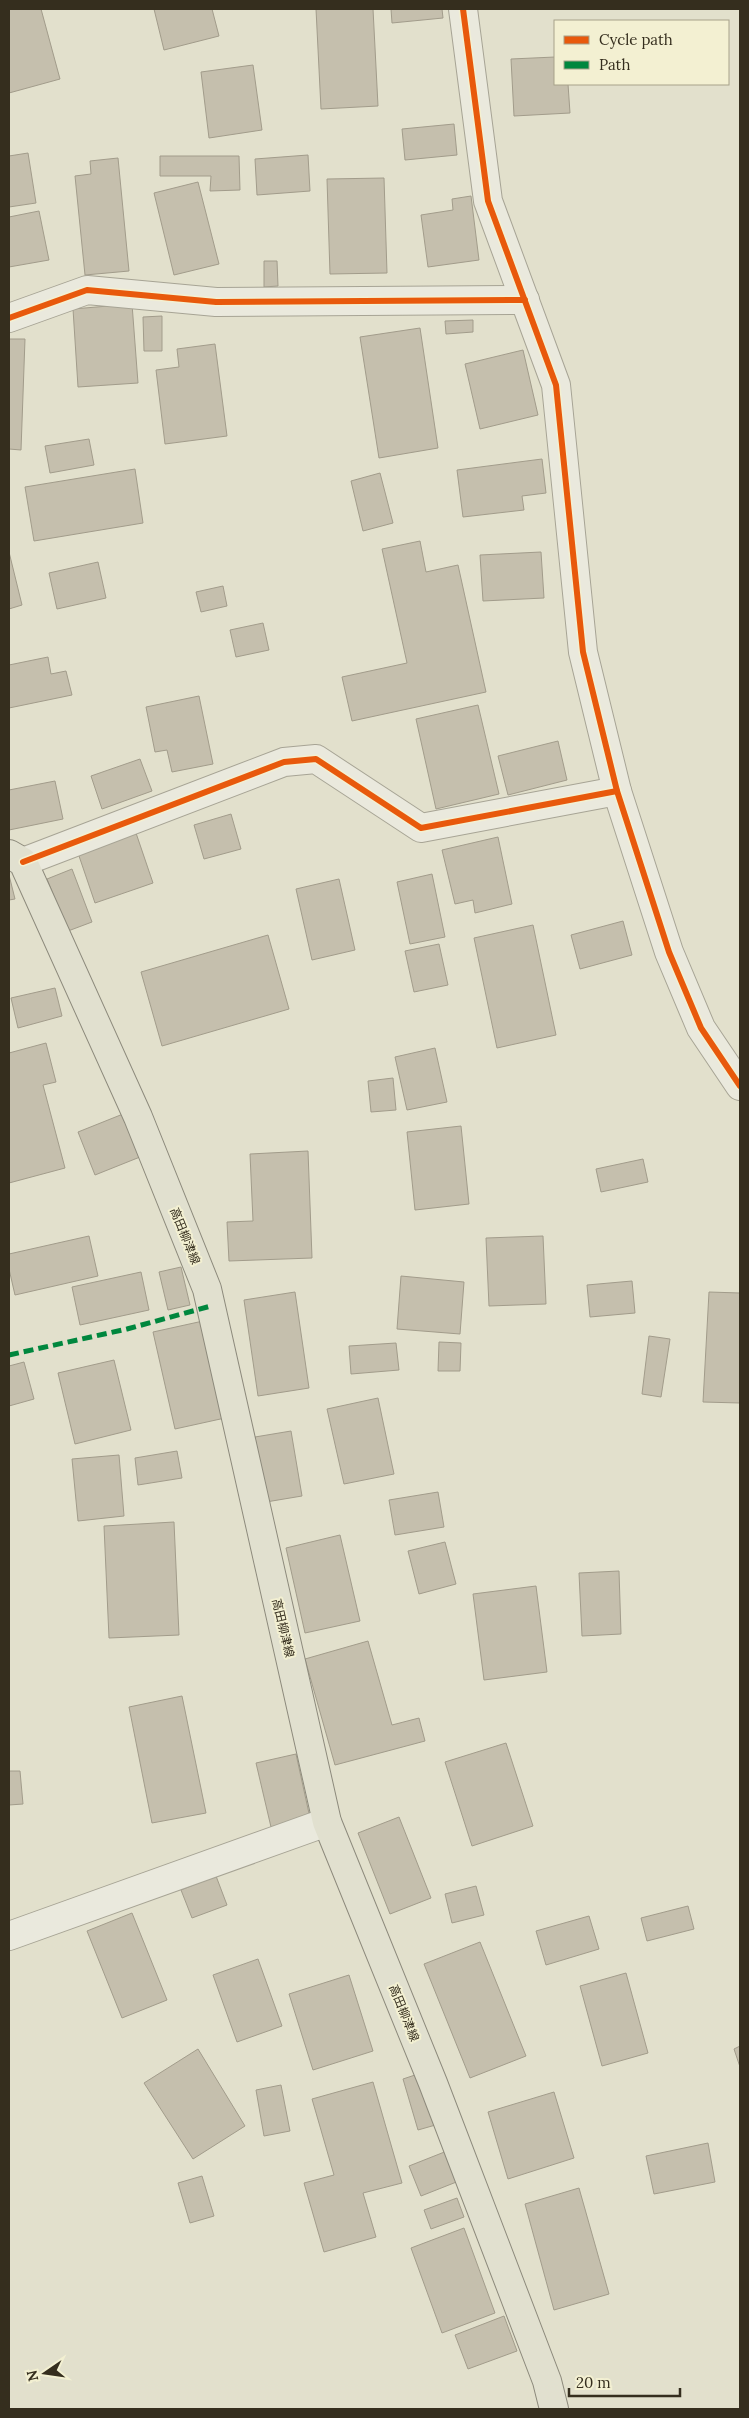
<svg xmlns="http://www.w3.org/2000/svg" width="749" height="2418" font-family="Lora,'Noto Sans JP',serif">
  <style>
    .building { fill: #c5bfad; stroke: #a29c8b }
    .lines { fill: none; stroke-linecap: round; stroke-linejoin: round }
    .minor-casing { stroke: #a7a495; stroke-width: 30 }
    .major-casing { stroke: #8d8a7c; stroke-width: 30 }
    .minor { stroke: #eae9dd; stroke-width: 28 }
    .major { stroke: #e1e0cf; stroke-width: 28 }
    .quiet { stroke: #00873e; stroke-width: 5; stroke-dasharray: 10 5; stroke-linecap: butt }
    .cycleway-casing { stroke: #f3f0d2; stroke-width: 9 }
    .cycleway { stroke: #e8590c; stroke-width: 6 }
    .labels { text-anchor: middle; stroke-width: 4; stroke-linejoin: round; paint-order: stroke }
    .street-label { font-size: 12px; fill: #352e1e; stroke: #f3f0d2 }
  </style>
  <rect width="100%" height="100%" fill="#e2e0cc"/>
  <g class="building">
    <polygon points="9,9 41,9 60,79 9,93"/>
    <polygon points="154,9 212,9 219,36 164,50"/>
    <polygon points="316,9 373,9 378,106 321,109"/>
    <polygon points="391,9 442,9 443,18 392,23"/>
    <polygon points="555,57 555,84 568,84 570,113 514,116 511,59"/>
    <polygon points="253,65 262,130 209,138 201,72"/>
    <polygon points="454,124 457,155 405,160 402,129"/>
    <polygon points="28,153 36,203 9,207 9,156"/>
    <polygon points="308,155 310,191 257,195 255,159"/>
    <polygon points="160,156 239,156 240,190 210,191 211,176 160,176"/>
    <polygon points="118,158 129,271 85,275 75,176 91,174 90,161"/>
    <polygon points="384,178 387,273 330,274 327,179"/>
    <polygon points="198,182 219,264 174,275 154,193"/>
    <polygon points="471,196 479,260 428,267 421,215 453,210 452,199"/>
    <polygon points="39,211 49,260 9,267 9,217"/>
    <polygon points="264,261 277,261 278,286 264,287"/>
    <polygon points="132,304 138,383 78,387 73,309"/>
    <polygon points="162,316 162,351 144,351 143,317"/>
    <polygon points="473,320 473,332 446,334 445,321"/>
    <polygon points="420,328 438,448 379,458 360,337"/>
    <polygon points="9,339 25,339 21,450 9,449"/>
    <polygon points="215,344 227,436 165,444 156,370 179,367 177,349"/>
    <polygon points="523,350 538,415 480,429 465,364"/>
    <polygon points="89,439 94,465 50,473 45,446"/>
    <polygon points="542,459 546,493 522,496 524,510 463,517 457,470"/>
    <polygon points="135,469 143,523 34,541 25,487"/>
    <polygon points="380,473 393,523 363,531 351,481"/>
    <polygon points="420,541 426,572 458,565 486,692 352,721 342,677 407,663 382,549"/>
    <polygon points="9,552 22,605 9,609"/>
    <polygon points="541,552 544,598 483,601 480,555"/>
    <polygon points="98,562 106,598 57,609 49,573"/>
    <polygon points="223,586 227,606 201,612 196,592"/>
    <polygon points="263,623 269,650 236,657 230,630"/>
    <polygon points="48,657 51,674 66,671 72,695 9,708 9,665"/>
    <polygon points="199,696 213,764 172,772 167,750 155,752 146,707"/>
    <polygon points="478,705 499,794 436,809 416,719"/>
    <polygon points="558,741 567,780 508,795 498,756"/>
    <polygon points="140,759 152,791 102,809 91,776"/>
    <polygon points="55,781 63,819 9,830 9,790"/>
    <polygon points="231,814 241,849 204,859 194,825"/>
    <polygon points="136,833 153,883 95,903 78,853"/>
    <polygon points="498,837 512,904 475,913 473,900 455,904 442,850"/>
    <polygon points="72,869 92,922 68,931 47,879"/>
    <polygon points="432,874 445,937 410,944 397,882"/>
    <polygon points="9,875 15,899 9,900"/>
    <polygon points="339,879 355,950 312,960 296,889"/>
    <polygon points="623,921 632,955 580,969 571,935"/>
    <polygon points="533,925 556,1035 497,1048 474,938"/>
    <polygon points="268,935 289,1009 162,1046 141,972"/>
    <polygon points="439,944 448,985 414,992 405,951"/>
    <polygon points="55,988 62,1016 18,1028 11,998"/>
    <polygon points="46,1043 56,1082 43,1085 65,1168 9,1183 9,1053"/>
    <polygon points="435,1048 447,1102 407,1110 395,1057"/>
    <polygon points="393,1078 396,1110 371,1112 368,1081"/>
    <polygon points="123,1114 140,1157 95,1175 78,1132"/>
    <polygon points="461,1126 469,1204 415,1210 407,1132"/>
    <polygon points="308,1151 312,1258 229,1261 227,1222 253,1221 250,1154"/>
    <polygon points="643,1159 648,1182 601,1192 596,1169"/>
    <polygon points="89,1236 98,1276 15,1295 9,1269 9,1254"/>
    <polygon points="543,1236 546,1304 489,1306 486,1238"/>
    <polygon points="181,1267 190,1305 168,1310 159,1272"/>
    <polygon points="141,1272 149,1310 80,1325 72,1287"/>
    <polygon points="401,1276 464,1282 460,1334 397,1329"/>
    <polygon points="632,1281 635,1313 590,1317 587,1285"/>
    <polygon points="295,1292 309,1388 258,1396 244,1300"/>
    <polygon points="709,1292 740,1293 740,1403 703,1402"/>
    <polygon points="203,1321 225,1418 175,1429 153,1332"/>
    <polygon points="649,1336 670,1339 661,1397 642,1394"/>
    <polygon points="439,1342 461,1343 460,1371 438,1371"/>
    <polygon points="396,1343 399,1370 351,1374 349,1346"/>
    <polygon points="114,1360 131,1430 75,1444 58,1373"/>
    <polygon points="24,1362 34,1399 9,1406 9,1366"/>
    <polygon points="378,1398 394,1474 344,1484 327,1409"/>
    <polygon points="291,1431 302,1496 266,1502 255,1437"/>
    <polygon points="177,1451 182,1478 138,1485 135,1458"/>
    <polygon points="119,1455 124,1516 78,1521 72,1459"/>
    <polygon points="438,1492 444,1527 395,1535 389,1500"/>
    <polygon points="174,1522 179,1635 109,1638 104,1526"/>
    <polygon points="340,1535 360,1621 305,1633 286,1548"/>
    <polygon points="445,1542 456,1584 419,1594 408,1551"/>
    <polygon points="619,1571 621,1634 582,1636 579,1573"/>
    <polygon points="536,1586 547,1672 484,1680 473,1594"/>
    <polygon points="368,1641 392,1725 419,1718 425,1741 335,1765 305,1659"/>
    <polygon points="182,1696 206,1813 152,1823 129,1707"/>
    <polygon points="506,1743 533,1826 472,1846 445,1762"/>
    <polygon points="296,1754 310,1818 271,1827 256,1763"/>
    <polygon points="9,1771 20,1771 23,1804 9,1805"/>
    <polygon points="399,1817 431,1898 390,1914 358,1833"/>
    <polygon points="216,1876 227,1905 192,1918 181,1890"/>
    <polygon points="476,1886 484,1915 452,1923 445,1894"/>
    <polygon points="688,1906 694,1929 647,1941 641,1918"/>
    <polygon points="132,1913 167,2000 122,2018 87,1931"/>
    <polygon points="589,1916 599,1949 546,1965 536,1931"/>
    <polygon points="480,1942 526,2056 470,2078 424,1964"/>
    <polygon points="258,1959 282,2026 237,2042 213,1975"/>
    <polygon points="626,1973 648,2053 602,2066 580,1986"/>
    <polygon points="349,1975 373,2051 313,2070 289,1994"/>
    <polygon points="740,2046 740,2067 734,2049"/>
    <polygon points="198,2049 245,2126 193,2159 144,2083"/>
    <polygon points="424,2072 439,2124 418,2130 403,2079"/>
    <polygon points="373,2082 402,2183 363,2193 376,2237 324,2252 304,2183 334,2175 312,2099"/>
    <polygon points="281,2085 290,2131 264,2136 256,2090"/>
    <polygon points="554,2092 574,2158 508,2179 488,2112"/>
    <polygon points="708,2143 715,2182 654,2194 646,2156"/>
    <polygon points="452,2149 464,2179 421,2196 409,2166"/>
    <polygon points="202,2176 214,2216 190,2223 178,2183"/>
    <polygon points="579,2188 609,2294 554,2310 525,2204"/>
    <polygon points="457,2198 464,2217 431,2229 424,2210"/>
    <polygon points="464,2228 495,2313 442,2333 411,2248"/>
    <polygon points="504,2316 517,2351 468,2369 455,2335"/>
  </g>
  <g class="lines">
    <g class="minor-casing">
      <g id="minor">
        <polyline points="463,9 488,201 556,385 583,652 617,791 669,952 701,1028 740,1086"/>
        <polyline points="9,318 87,290 216,302 525,300"/>
        <polyline points="23,862 284,762 316,759 421,828 617,791"/>
        <polyline points="9,1936 327,1822"/>
      </g>
    </g>
    <g class="major-casing">
      <polyline id="major" points="9,854 23,862 138,1117 207,1289 327,1822 433,2083 547,2381 554,2409"/>
    </g>
    <use href="#minor" class="minor"/>
    <use href="#major" class="major"/>
    <polyline class="quiet" points="9,1355 127,1329 211,1306"/>
    <g class="cycleway-casing">
      <g id="cycleway">
        <polyline points="463,9 488,201 556,385 583,652 617,791 669,952 701,1028 740,1086"/>
        <polyline points="9,318 87,290 216,302 525,300"/>
        <polyline points="23,862 284,762 316,759 421,828 617,791"/>
      </g>
    </g>
    <use href="#cycleway" class="cycleway"/>
  </g>
  <g class="labels">
    <g class="street-label">
      <text transform="translate(185 1236) rotate(68)" y="4">高田柳津線</text>
      <text transform="translate(283 1628) rotate(77)" y="4">高田柳津線</text>
      <text transform="translate(404 2013) rotate(68)" y="4">高田柳津線</text>
    </g>
  </g>
  <rect width="749" height="2418" fill="none" stroke="#352e1e" stroke-width="20"/>
  <rect x="554" y="20" width="175" height="65" fill="#f3f0d2" stroke="#a7a28a"/>
  <rect x="564" y="36" width="25" height="8" fill="#e8590c" stroke="#a7a28a"/>
  <text x="599" y="45" font-size="15" fill="#352e1e">Cycle path</text>
  <rect x="564" y="61" width="25" height="8" fill="#00873e" stroke="#a7a28a"/>
  <text x="599" y="70" font-size="15" fill="#352e1e">Path</text>
  <g transform="translate(45 2373) rotate(257)" stroke="#f3f0d2" stroke-width="4" paint-order="stroke">
  <path d="M0-4L9 19L0 12L-9 19Z" fill="#352e1e"/>
  <text y="-8" font-size="14" font-weight="bold" text-anchor="middle" fill="#352e1e">N</text>
  </g>
  <path d="M569 2388v8h111v-8" fill="none" stroke="#352e1e" stroke-width="2.5"/>
  <text x="576" y="2388" font-size="15" fill="#352e1e" stroke="#f3f0d2" stroke-width="4" paint-order="stroke">20 m</text>
</svg>
